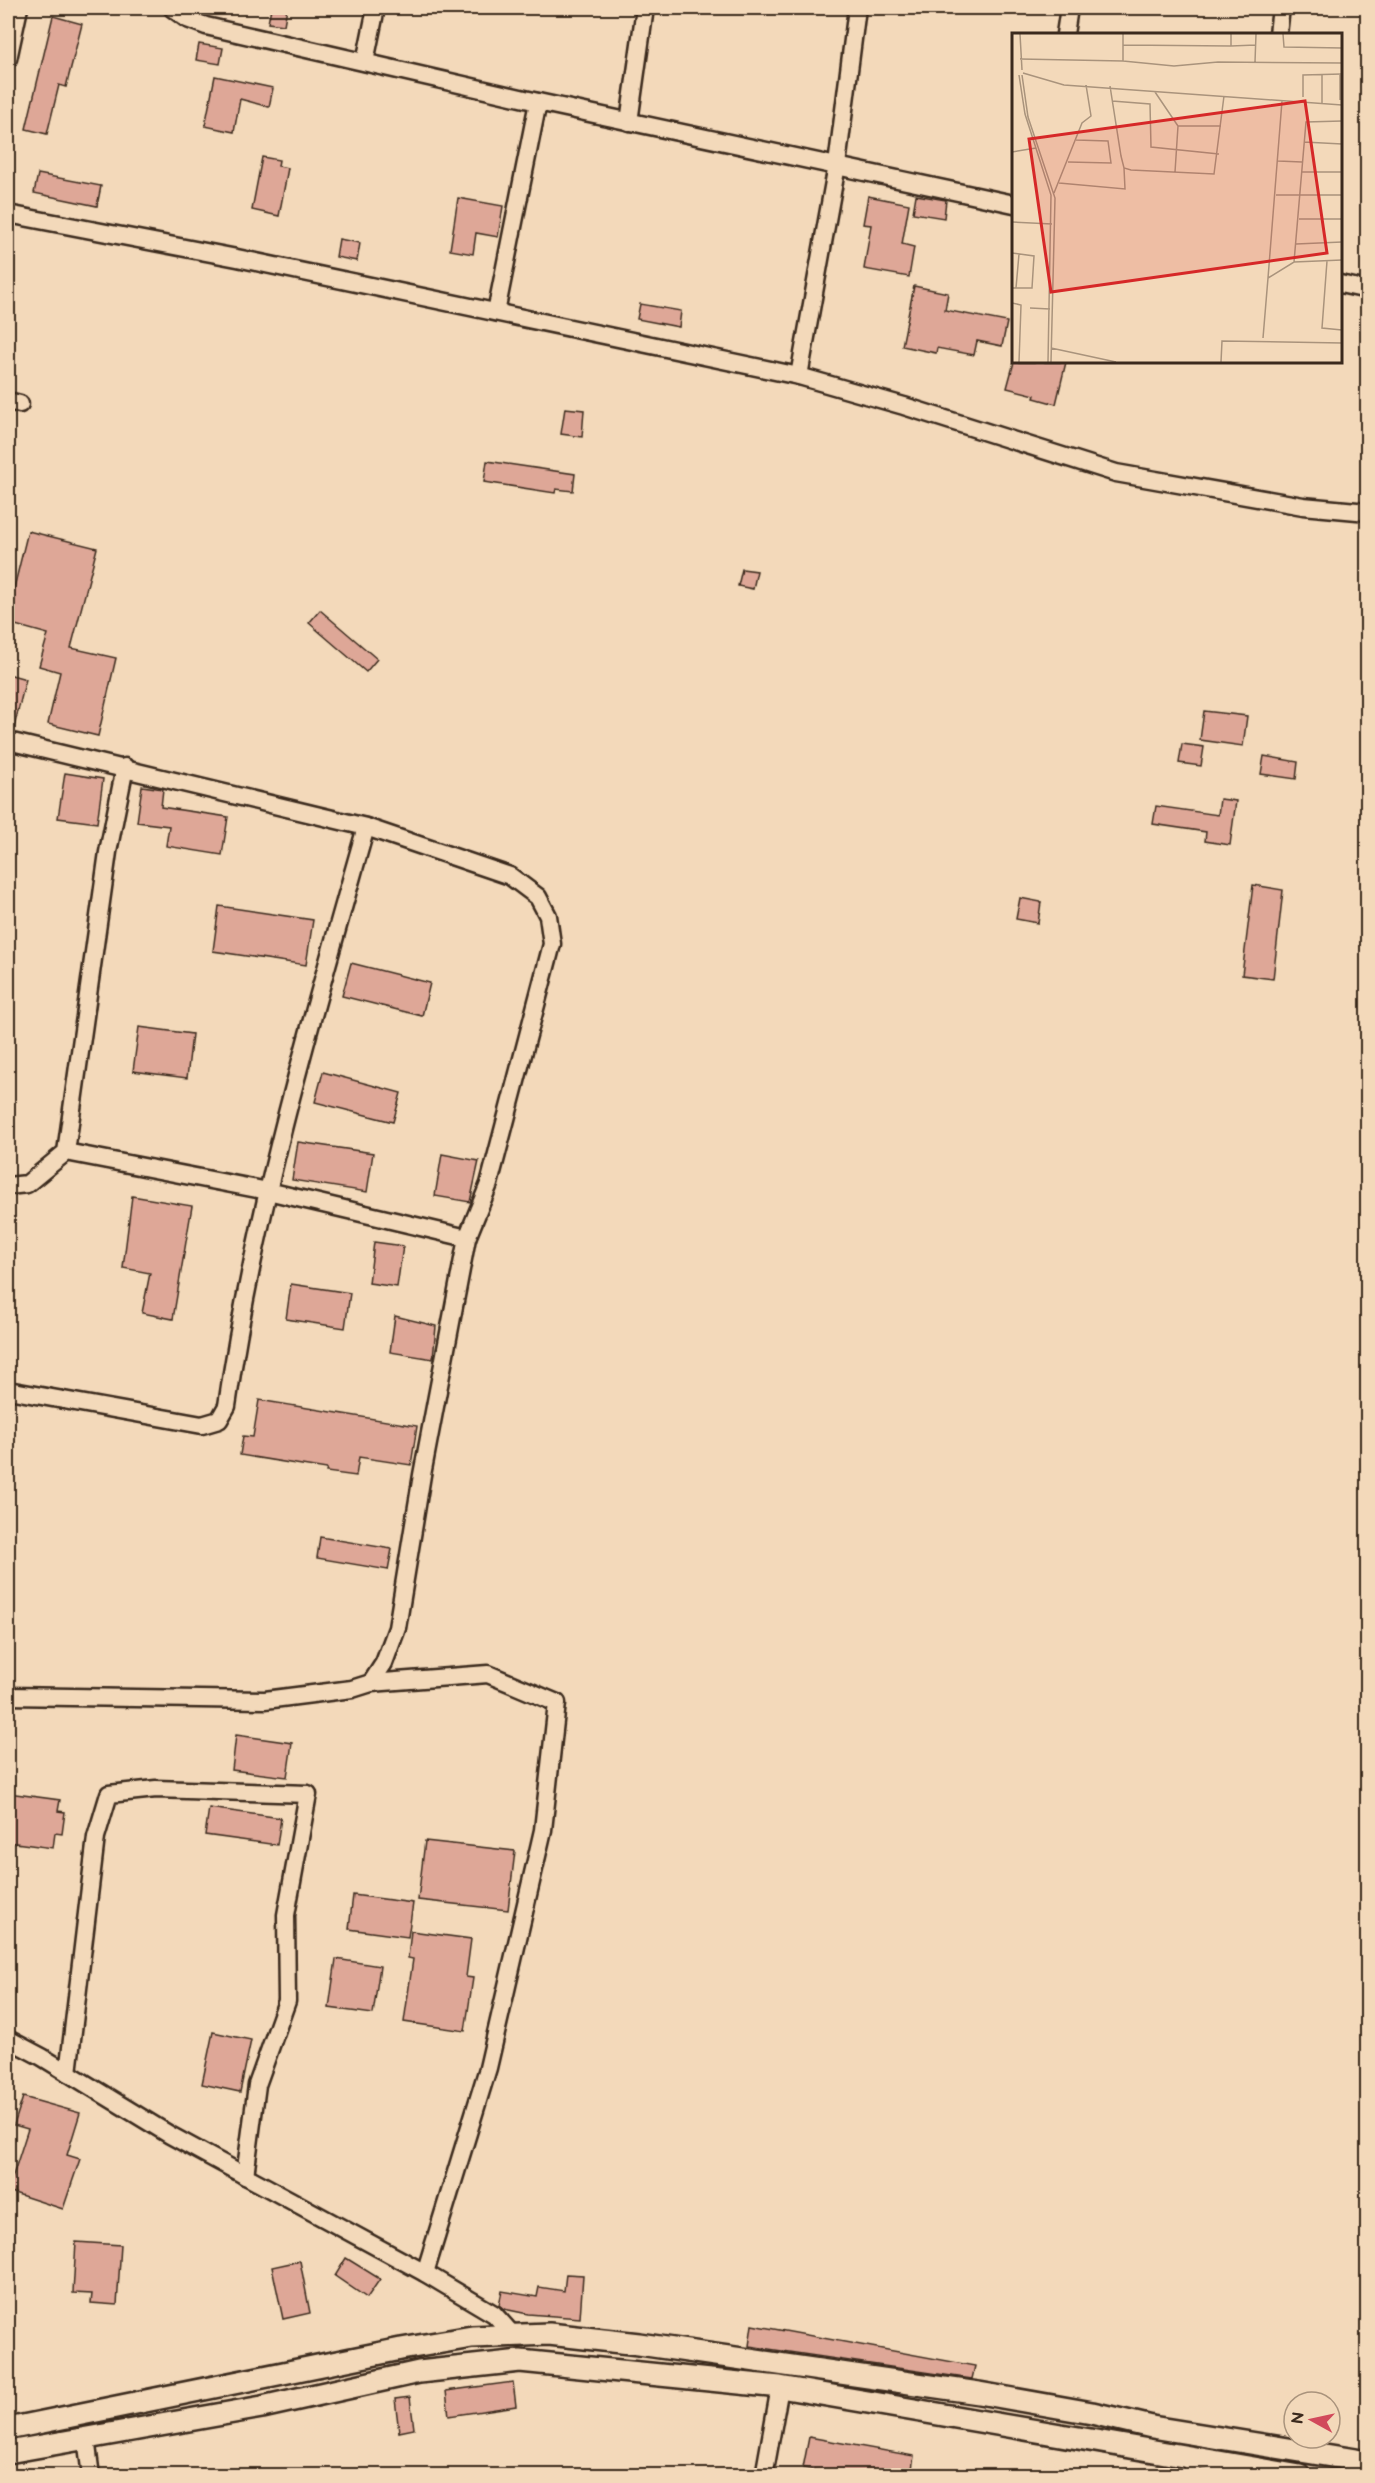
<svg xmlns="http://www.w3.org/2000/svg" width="1375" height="2483" font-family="'Balsamiq Sans',sans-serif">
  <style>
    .building { fill: #dea797; stroke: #3b2a1e; stroke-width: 1.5 }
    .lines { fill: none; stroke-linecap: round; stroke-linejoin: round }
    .minor-casing { stroke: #3b2a1e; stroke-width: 21 }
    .tertiary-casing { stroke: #3b2a1e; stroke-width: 26 }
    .minor { stroke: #f3d9ba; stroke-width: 16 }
    .tertiary { stroke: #f3d9ba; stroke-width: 21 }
    .inset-road { fill: none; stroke: #a9937c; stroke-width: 1.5 }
    .view { fill: #d62828; fill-opacity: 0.15; stroke: #d62828; stroke-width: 3 }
    .inset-edge { fill: none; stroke: #3b2a1e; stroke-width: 3 }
  </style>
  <rect width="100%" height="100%" fill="#f3d9ba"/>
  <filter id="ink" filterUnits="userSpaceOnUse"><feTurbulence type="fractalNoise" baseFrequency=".0167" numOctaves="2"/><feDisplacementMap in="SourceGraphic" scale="12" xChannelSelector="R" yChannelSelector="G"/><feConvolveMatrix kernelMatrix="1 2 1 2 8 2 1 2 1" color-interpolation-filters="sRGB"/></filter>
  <g filter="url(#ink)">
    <g class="building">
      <polygon points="271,8 287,8 284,25 268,23"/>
      <polygon points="53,16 82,24 66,87 59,85 47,134 26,129"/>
      <polygon points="199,44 223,48 220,64 196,60"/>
      <polygon points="215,76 273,88 269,107 240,99 234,132 205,126"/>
      <polygon points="262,157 279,160 278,166 288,168 279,216 252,210"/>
      <polygon points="38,174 101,186 97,206 34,193"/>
      <polygon points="916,195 946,200 944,218 913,213"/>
      <polygon points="868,196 909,204 902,244 914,247 909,277 864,269 871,225 863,224"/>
      <polygon points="458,198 503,206 498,237 476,233 473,254 450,250"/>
      <polygon points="339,239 360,243 357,261 336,257"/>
      <polygon points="914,286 948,293 945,310 1007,322 1002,346 977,341 974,355 937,348 936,353 902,346"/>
      <polygon points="640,304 681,311 679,327 637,319"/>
      <polygon points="1014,362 1066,362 1056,404 1034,398 1035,395 1007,388"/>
      <polygon points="565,408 584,410 582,437 561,434"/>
      <polygon points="487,461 575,474 573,491 556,489 555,493 484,482"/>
      <polygon points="28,531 97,548 71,648 116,658 98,736 48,724 60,672 39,666 48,634 8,623 8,612"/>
      <polygon points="742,569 757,571 753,589 738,586"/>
      <polygon points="320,610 377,659 366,672 309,623"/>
      <polygon points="8,674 26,679 13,731 8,731"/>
      <polygon points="1204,711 1247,716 1243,746 1200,740"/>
      <polygon points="1182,744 1204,747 1201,766 1179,763"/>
      <polygon points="1264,756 1298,762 1296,779 1261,774"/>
      <polygon points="65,773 103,779 97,823 58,818"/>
      <polygon points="142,786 163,789 161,807 228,817 222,855 166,846 169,826 137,822"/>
      <polygon points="1220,799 1236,801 1230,845 1205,841 1206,832 1153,824 1156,806 1218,815"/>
      <polygon points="1253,885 1283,890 1273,979 1242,975"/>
      <polygon points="1020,898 1041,902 1038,923 1016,919"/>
      <polygon points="219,906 313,920 306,965 213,951"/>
      <polygon points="351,963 430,983 422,1016 342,996"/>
      <polygon points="139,1027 192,1034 187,1078 133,1071"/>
      <polygon points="323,1072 401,1093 393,1122 315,1102"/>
      <polygon points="298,1142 373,1153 367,1192 292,1180"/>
      <polygon points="442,1154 479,1161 470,1202 435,1196"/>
      <polygon points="132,1196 192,1206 173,1319 142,1313 150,1273 123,1268"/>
      <polygon points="374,1242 403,1246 397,1287 369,1283"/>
      <polygon points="291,1284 350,1293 345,1328 286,1319"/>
      <polygon points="395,1316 436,1326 433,1359 390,1352"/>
      <polygon points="259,1400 417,1426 411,1465 359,1457 356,1476 326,1472 327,1469 240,1455 243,1436 253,1437"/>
      <polygon points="320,1537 392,1549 388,1570 317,1558"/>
      <polygon points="236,1735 292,1743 287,1777 232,1770"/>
      <polygon points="8,1793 60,1800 58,1811 65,1812 62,1834 55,1833 53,1848 8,1842"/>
      <polygon points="209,1808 281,1818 277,1845 205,1835"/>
      <polygon points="425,1841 515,1851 508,1910 418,1900"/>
      <polygon points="353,1895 413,1903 408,1937 349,1929"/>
      <polygon points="411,1931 471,1939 466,1977 473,1978 465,2031 404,2022 413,1959 408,1958"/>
      <polygon points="336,1959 380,1966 373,2014 329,2008"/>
      <polygon points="213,2032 251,2040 240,2092 202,2084"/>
      <polygon points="23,2097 80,2113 67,2155 80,2159 63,2209 8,2191 28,2129 14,2125"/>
      <polygon points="76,2242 121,2245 117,2305 91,2303 92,2294 73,2293"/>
      <polygon points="346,2258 380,2279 367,2298 335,2276"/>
      <polygon points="300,2261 310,2313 283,2319 272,2267"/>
      <polygon points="566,2274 583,2275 580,2318 528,2314 504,2309 499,2305 502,2291 537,2297 539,2287 564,2291"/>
      <polygon points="752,2325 975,2366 972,2379 749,2346"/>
      <polygon points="513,2382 516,2406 449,2416 446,2391"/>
      <polygon points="410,2397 414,2429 399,2432 395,2399"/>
      <polygon points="809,2437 914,2456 911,2475 845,2475 803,2468"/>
    </g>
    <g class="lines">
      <g class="minor-casing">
        <g id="minor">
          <polyline points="172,8 187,19 206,26 538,102 1014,204"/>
          <polyline points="1065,34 1069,8"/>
          <polyline points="1278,34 1281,8"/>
          <polyline points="8,59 19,8"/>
          <polyline points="365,62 376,8"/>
          <polyline points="629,122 645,8"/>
          <polyline points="8,214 237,258 799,376 904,406 1116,473 1303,506 1368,512"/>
          <polyline points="1340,284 1368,290"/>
          <polyline points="496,312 538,102"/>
          <polyline points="799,376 837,165 857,8"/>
          <polyline points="8,401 20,404"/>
          <polyline points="8,741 366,827 510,876 538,897 548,916 552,944 489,1184 467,1238 422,1475 397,1628 384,1663 371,1683 352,1689 265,1700 8,1696"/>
          <polyline points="66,1152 268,1191 467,1238"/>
          <polyline points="8,1186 27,1184 66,1152 108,852 125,767"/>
          <path d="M8,1390L202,1425L219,1420L227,1406C255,1209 312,1018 366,827"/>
          <polyline points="371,1683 488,1674 557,1703 543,1830 488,2068 425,2273"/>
          <polyline points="8,2039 42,2057 170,2135 425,2273 494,2314 512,2334"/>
          <polyline points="68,2073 96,1837 109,1794 156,1789 308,1794 286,1915 287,2001 257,2085 245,2176"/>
          <polyline points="86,2438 91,2476"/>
          <polyline points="764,2476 780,2387"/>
          <polyline points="1191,2476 1194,2456"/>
        </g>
      </g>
      <g class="tertiary-casing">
        <g id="tertiary">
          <polyline points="8,2429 401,2349 472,2337 549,2334 639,2344 979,2393 1092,2413 1152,2427 1368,2462"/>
          <polyline points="8,2452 262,2407 419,2372 520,2361 780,2387 1300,2476"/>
        </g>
      </g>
      <use href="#minor" class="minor"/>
      <use href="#tertiary" class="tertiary"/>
    </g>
  </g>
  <g transform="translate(1012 33)">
    <rect width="330" height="330" fill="#f3d9ba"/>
    <path class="inset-road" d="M8,1L10,37M219,1V13L244,12M271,1L272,14L330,15M111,12L219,13M8,26L111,28L162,33L206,29L330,30M111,28V1M243,29L244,1M11,40L52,52L330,72M328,41V67M7,42L13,81L39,162L36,329M10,42L16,84L43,165L39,329M98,53L109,123L112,135L119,137L202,141L212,63M143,59L166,93L163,139M291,64V42L330,41M100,68L138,71L139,114L207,121M310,71V41M166,93H209M292,109L330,111M0,119L24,115M266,128L290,129M56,129L99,130L96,108L64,107M289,139H330M47,150L113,156L112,135M42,160L70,90L79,83L74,52M264,162H330M287,186H330M0,189L40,191M284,211L330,209M0,220L22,223L20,255H0M315,228L310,295L330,297M282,229L294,89L330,88M256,245L270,68M4,255L7,221M0,270L9,272L7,329M18,275L38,276M251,305L256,245L282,229L330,227M39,315L104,329M209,329L210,308L330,310"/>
    <path class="view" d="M293,68L315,220L39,259L17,106Z"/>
    <rect width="330" height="330" class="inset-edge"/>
  </g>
  <rect width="1375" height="2483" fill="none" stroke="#f3d9ba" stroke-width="30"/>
  <rect x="15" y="15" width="1345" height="2453" fill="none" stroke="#3b2a1e" stroke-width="2" filter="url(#ink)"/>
  <g transform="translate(1312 2420) rotate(278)"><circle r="28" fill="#f3d9ba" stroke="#a9937c" stroke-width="1.5"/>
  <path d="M0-4.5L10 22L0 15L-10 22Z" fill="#d1495b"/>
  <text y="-9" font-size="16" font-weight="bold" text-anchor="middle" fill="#3b2a1e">N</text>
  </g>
</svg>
